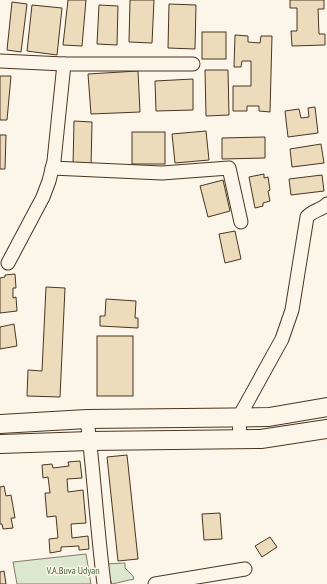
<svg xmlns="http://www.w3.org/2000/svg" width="327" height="584" font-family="'PT Sans Narrow',sans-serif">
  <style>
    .green { fill: #dce7d0; stroke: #887966 }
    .building { fill: #ecdcbc; stroke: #4a3520 }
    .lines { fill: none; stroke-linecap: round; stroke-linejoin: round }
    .minor-casing { stroke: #4a3520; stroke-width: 15 }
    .secondary-casing { stroke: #4a3520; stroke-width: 20 }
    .minor { stroke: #fbf6e9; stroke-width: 13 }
    .secondary { stroke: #fbf6e9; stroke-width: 18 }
    .labels { text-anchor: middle; stroke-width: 3; stroke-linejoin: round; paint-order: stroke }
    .park-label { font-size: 10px; fill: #436837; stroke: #fbf6e9 }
  </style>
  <rect width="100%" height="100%" fill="#fbf6e9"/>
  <g class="green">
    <polygon points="86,554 91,584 17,584 13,562"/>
    <polygon points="125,563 125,568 133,576 134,579 112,584 104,564"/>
  </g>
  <g class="building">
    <polygon points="68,0 86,0 82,46 63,45"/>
    <polygon points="130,0 154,0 152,43 129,42"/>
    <polygon points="290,0 324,0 324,9 318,9 319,34 325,34 325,45 292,46 291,31 297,31 297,8 290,8"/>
    <polygon points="12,2 27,4 21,52 7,50"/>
    <polygon points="169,4 196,5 195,49 168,48"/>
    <polygon points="32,5 62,8 57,55 27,51"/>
    <polygon points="99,5 118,6 117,45 97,44"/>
    <rect x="202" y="32" width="24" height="27"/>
    <polygon points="235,35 248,36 248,42 260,43 261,36 272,36 270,112 259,111 259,106 247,106 247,111 233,111 233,86 251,86 251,61 242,61 241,67 234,67"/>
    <polygon points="205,70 228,70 229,115 206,116"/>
    <polygon points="138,71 140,112 91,114 88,74"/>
    <polygon points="0,76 11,76 7,120 0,120"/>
    <polygon points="193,79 193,110 156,111 155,81"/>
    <polygon points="315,107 318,133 288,137 285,111 299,109 301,118 309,117 308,108"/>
    <polygon points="74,121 92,122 91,167 73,166"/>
    <polygon points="206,131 209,160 175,163 172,134"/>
    <rect x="132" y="132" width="33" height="32"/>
    <polygon points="0,135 6,135 5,169 0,169"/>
    <polygon points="265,137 265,158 222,159 222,138"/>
    <polygon points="321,144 324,163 292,167 290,149"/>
    <polygon points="264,174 264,178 268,177 270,190 268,191 270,201 263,203 263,206 255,208 249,177"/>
    <polygon points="322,175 324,191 291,195 289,179"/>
    <polygon points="223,180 230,211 208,217 200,186"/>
    <polygon points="235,231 241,259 225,263 219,234"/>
    <polygon points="15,274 16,288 13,288 13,298 16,297 17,311 0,313 0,278 5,277 5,275"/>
    <polygon points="46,287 65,288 60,397 27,396 28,370 42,371"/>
    <polygon points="106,299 136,301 135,318 138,318 138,328 100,326 100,316 105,316"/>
    <polygon points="14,324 17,346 0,349 0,327"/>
    <rect x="97" y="336" width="36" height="60"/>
    <polygon points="127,455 138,559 118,561 107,457"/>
    <polygon points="80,461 82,478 67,479 68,492 83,490 86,523 71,524 72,538 88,536 89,549 79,550 79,546 61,547 61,551 50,553 49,539 58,538 56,516 47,517 45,493 50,493 48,477 43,478 42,465 52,464 53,468 69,466 68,462"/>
    <polygon points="4,486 6,496 11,495 15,518 11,518 13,528 3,529 2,524 0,524 0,487"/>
    <polygon points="220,513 222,539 204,540 202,514"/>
    <polygon points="270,537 277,547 262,557 255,546"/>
    <polygon points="4,571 6,584 0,584 0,572"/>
  </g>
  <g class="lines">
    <g class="minor-casing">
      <g id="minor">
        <polyline points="0,61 64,64 193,64"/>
        <polyline points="52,168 162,173 229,168 241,222"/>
        <polyline points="8,263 43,197 49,181 54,161 64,64"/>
        <path d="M87,419C94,474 97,529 104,584"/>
        <path d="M240,439L239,417L282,339L292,310L307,217C313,210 322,210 327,204"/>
        <polyline points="155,584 245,569"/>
      </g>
    </g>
    <g class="secondary-casing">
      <g id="secondary">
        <polyline points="0,424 87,419 269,417 327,407"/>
        <polyline points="0,444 90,441 261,439 327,429"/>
      </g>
    </g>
    <use href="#minor" class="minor"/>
    <use href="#secondary" class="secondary"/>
  </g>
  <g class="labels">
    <g class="park-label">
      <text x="73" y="574">V.A.Buva Udyan</text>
    </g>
  </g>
</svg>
